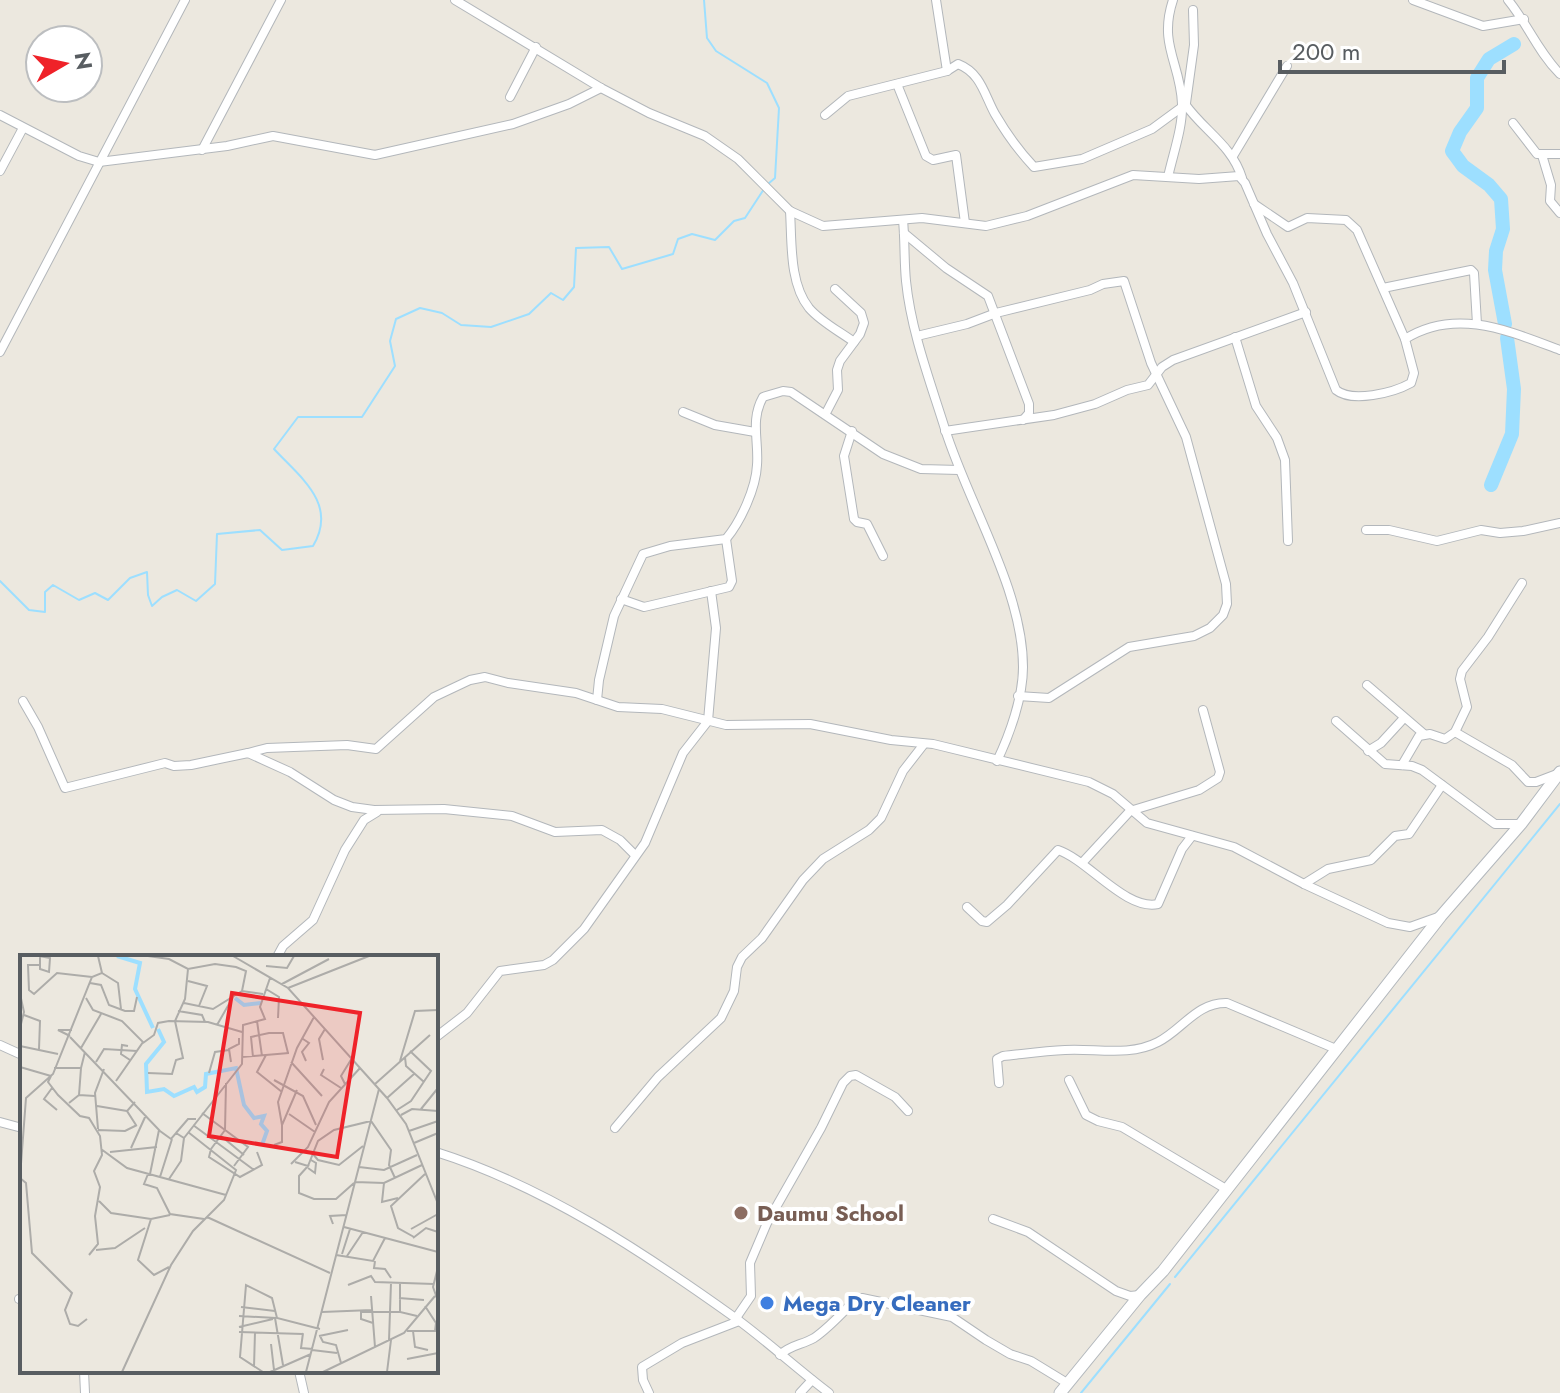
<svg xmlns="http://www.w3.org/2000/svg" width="1560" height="1393" font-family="Jost,sans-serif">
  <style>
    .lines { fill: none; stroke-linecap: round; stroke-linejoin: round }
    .stream { stroke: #9ddfff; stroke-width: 2 }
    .river { stroke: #9ddfff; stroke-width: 14 }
    .minor-casing { stroke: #b3b7bb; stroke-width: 10 }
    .secondary-casing { stroke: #b3b8bd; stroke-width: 13 }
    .minor { stroke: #fff; stroke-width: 8 }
    .secondary { stroke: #fff; stroke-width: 11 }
    .education-dot { fill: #8d6e63; stroke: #fff; stroke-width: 3 }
    .shop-dot { fill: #3f7fe0; stroke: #fff; stroke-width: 3 }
    .labels { text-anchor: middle; stroke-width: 8; stroke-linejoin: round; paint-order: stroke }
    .education-label { font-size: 22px; font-weight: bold; fill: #785e54; stroke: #fff; text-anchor: start }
    .shop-label { font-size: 22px; font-weight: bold; fill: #366cbe; stroke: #fff; text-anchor: start }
    .inset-river { fill: none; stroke: #9ddfff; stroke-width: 4 }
    .inset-road { fill: none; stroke: #adaca9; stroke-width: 2 }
    .view { fill: #ef2229; fill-opacity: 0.15; stroke: #ef2229; stroke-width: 4 }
    .inset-edge { fill: none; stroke: #585d61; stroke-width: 4 }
  </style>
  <rect width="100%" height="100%" fill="#ece8df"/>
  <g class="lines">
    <g class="stream">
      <polyline points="704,0 707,38 716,51 767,83 779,108 775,178 768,184"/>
      <path d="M0,581L29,610L45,612V592L53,585L79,600L95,593L108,600L130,578L147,572L148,595L152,606L162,597L177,590L196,601L215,584L217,534L260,530L282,550L313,546C338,504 301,478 274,449L298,417H362L395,366L390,341L396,319L420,308L442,313L461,325L491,327L529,314L551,293L563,300L574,287L576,248L609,247L622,269L673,254L678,239L692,234L715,240L734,221L745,218L764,189"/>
      <polyline points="1175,1277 1560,804"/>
      <polyline points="1081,1393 1170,1284"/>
    </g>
    <g class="river">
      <polyline points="1505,324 1495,270 1496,251 1503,229 1501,199 1489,185 1463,166 1452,151 1460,132 1477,108 1477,78 1489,59 1514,44"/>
      <polyline points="1491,485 1512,434 1514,389 1507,338"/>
    </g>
    <g class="minor-casing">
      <g id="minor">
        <path d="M455,0L601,88L649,113L705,136L738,159L790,211L823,226L922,218L986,226L1027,216L1133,175L1199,179L1239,176L1245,183L1267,234L1293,283L1336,390C1352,403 1393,393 1411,383L1414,373L1405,339C1456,307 1509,331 1560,350"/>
        <polyline points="936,0 947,71"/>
        <polyline points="1413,0 1483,26 1524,19"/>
        <path d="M1508,0C1527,23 1538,52 1560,74"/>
        <polyline points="897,84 926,156 933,160 956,155 965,223"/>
        <polyline points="510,97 536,47"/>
        <polyline points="1186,103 1194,45 1193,10"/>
        <path d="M1185,104C1204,131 1232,145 1242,178"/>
        <polyline points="0,115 79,156 99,162 227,146 273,136 375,155 513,124 569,104 601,88"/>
        <path d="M825,115L848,96L947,71L958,64C981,73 984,94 995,114C1006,133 1019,151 1034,167L1082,159L1152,129L1182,107"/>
        <polyline points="1513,123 1537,154 1560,154"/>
        <polyline points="202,150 281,0"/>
        <polyline points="1542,155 1551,185 1550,201 1560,213"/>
        <polyline points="1233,156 1287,66"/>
        <polyline points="0,171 23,128"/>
        <path d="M1168,177C1173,154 1183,127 1182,104C1181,64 1158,45 1173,0"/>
        <polyline points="1254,204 1288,227 1307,218 1346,220 1357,230 1405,339"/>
        <path d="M790,211C792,241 789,283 809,308C821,322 839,331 854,342"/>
        <path d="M903,220C905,240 904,261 906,281C911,331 930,381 945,429C968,503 1023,590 1023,667C1023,697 1010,734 997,761"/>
        <polyline points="904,233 946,268 988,296 1029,404 1029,413 1023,420"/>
        <polyline points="1383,288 1471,270 1474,273 1477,324"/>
        <polyline points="917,336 967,324 996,313 1090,290 1103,284 1124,281 1151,363 1186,437 1226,584 1227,604 1223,615 1210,628 1194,636 1129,647 1049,698 1018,696"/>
        <polyline points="1235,337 1256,406 1277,438 1285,460 1288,541"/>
        <polyline points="0,352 185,0"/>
        <polyline points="683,412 715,425 755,432"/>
        <polyline points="826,413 838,390 837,370 840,361 860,334 864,323 861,313 835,289"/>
        <polyline points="852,431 844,456 854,519 857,522 867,524 883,556"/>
        <polyline points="945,431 1054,415 1095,404 1127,390 1148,385 1162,367 1173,360 1306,312"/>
        <polyline points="1366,530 1389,530 1437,541 1481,530 1500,533 1523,531 1560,523"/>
        <polyline points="621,599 644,607 729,587 732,581 726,539"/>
        <polyline points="1367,685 1424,734"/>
        <path d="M597,700L599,680L614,616L643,554L670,546L726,539C741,521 756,488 757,465C759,441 750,420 763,397L783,391L791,392L883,454L921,469L959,470"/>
        <polyline points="23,701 38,727 65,788 165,763 174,766 191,765 248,753 290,772 334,800 352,807 374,810 444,809 512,816 555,832 602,830 620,840 635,855"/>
        <polyline points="1336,721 1385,764 1412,766 1422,770 1495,824 1521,824"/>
        <polyline points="1455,732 1512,765 1528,782 1536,782 1557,774"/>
        <polyline points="1368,751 1381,743 1404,718"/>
        <polyline points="248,753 267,748 347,745 376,749 434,697 470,680 485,677 508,683 576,693 618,707 662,709 726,725 810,724 891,740 933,744 1089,782 1113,794 1147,823 1234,847 1304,884 1388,923 1410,927 1438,917"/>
        <polyline points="1402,765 1419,736 1430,734 1445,739 1455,732 1467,707 1460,679 1462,671 1488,637 1522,583"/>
        <polyline points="1082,863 1130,811 1199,790 1218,778 1220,772 1203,710"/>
        <polyline points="1304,884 1328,869 1371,860 1395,836 1409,834 1442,785"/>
        <path d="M967,907L982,921L987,922L1007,905L1058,850C1088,860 1126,911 1158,904L1182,849L1192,836"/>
        <polyline points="277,957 283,946 313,920 345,850 364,820 377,812"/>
        <polyline points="436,1037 467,1013 500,971 544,965 553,960 584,929 645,843 683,753 708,721 716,628 711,591"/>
        <polyline points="0,1045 22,1055"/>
        <polyline points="1069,1080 1086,1115 1098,1121 1122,1127 1226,1189"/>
        <path d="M999,1083L997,1059L1003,1056C1023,1054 1044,1051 1065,1050C1095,1048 1129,1057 1158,1042C1182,1030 1197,1002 1227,1003L1336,1049"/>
        <polyline points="0,1122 22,1128"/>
        <polyline points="615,1128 658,1077 721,1018 734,991 737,967 742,957 762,938 803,880 823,859 869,830 881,818 903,771 924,744"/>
        <path d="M436,1152C544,1186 643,1252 734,1317C767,1341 797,1369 829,1393"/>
        <polyline points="993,1219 1028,1232 1116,1291 1130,1296 1140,1295"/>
        <polyline points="19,1299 22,1299"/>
        <polyline points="736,1318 751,1296 750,1263 767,1223 821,1128 843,1083 850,1076 856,1075 895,1097 908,1111"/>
        <path d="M780,1355C790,1345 802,1345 814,1338C830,1327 843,1312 857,1298H862L952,1317L986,1340L1010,1354L1031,1361L1067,1383"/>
        <polyline points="84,1371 85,1393"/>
        <polyline points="299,1371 304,1393"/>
        <polyline points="649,1393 643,1380 642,1367 682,1343 739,1321"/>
        <polyline points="800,1393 812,1380"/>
      </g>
    </g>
    <g class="secondary-casing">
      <polyline id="secondary" points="1060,1393 1140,1295 1163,1271 1441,916 1521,824 1560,772"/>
    </g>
    <use href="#minor" class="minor"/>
    <use href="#secondary" class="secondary"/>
  </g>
  <circle class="education-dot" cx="741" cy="1213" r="8"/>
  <circle class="shop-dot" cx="767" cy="1303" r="8"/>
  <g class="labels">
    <g class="education-label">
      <text x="757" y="1221">Daumu School</text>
    </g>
    <g class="shop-label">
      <text x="783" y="1311">Mega Dry Cleaner</text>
    </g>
  </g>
  <g transform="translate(20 955)">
    <rect width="418" height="418" fill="#ece8df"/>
    <path class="inset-river" d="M97,1L120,8L115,34L133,73M215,43L224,50L241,48M138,74L144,87L126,109L127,137L144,134L154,141L174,132L177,137L185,132L186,119L216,113L224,150L234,163L244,161L241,169L247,176L242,190"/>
    <path class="inset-road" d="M19,1L30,3L29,17L20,14V2M128,1L149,4L168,14L195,9L216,12L226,16L222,36M213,1L268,33L367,143L386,169L418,249M20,10H8L9,35L14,39L37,18L72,22M246,11L267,13L274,1M82,18L98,28L101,54M168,26L187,31L179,51M70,28L81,30L89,50L105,56H114L117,42M262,29L309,4M268,33L349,1M246,34L259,42L258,63M0,39L4,57L0,73M66,43L73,55L102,66L123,87L96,126M164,48L193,54L222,36L243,39M158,56L182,60L185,67M4,60L20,66L19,94M237,66L242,101M197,70L213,42M50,81L38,75H52M50,82L140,176L151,184L156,178L164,183L222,109L223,70L245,64L240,52L250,23M283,84L289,88L282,97L286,106M123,88L134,80L138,68L149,66L188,67L222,77M0,91L38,99M108,91L102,90L101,99L110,105M61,93L81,59M246,100L237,117L262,137M222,102L269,98M233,102L231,82L249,78H263L268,98M385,102L386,111L404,127M303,105L299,84L305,74M380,106L395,56L418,55M76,107L84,94L117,96M211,107L209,94L219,89V83M271,107L302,141M0,112L31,121M34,113H61L65,97M304,114L301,120L321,133M128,118L152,119L156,105L163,103L155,66L165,44L168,14M189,118L195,97L209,95M31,121L28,127L38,140L60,161L69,163L80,181L82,200L74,216L80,232L75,261L78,289L69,300M254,125L283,141L296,170M325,129L321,121L332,103M355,129L410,80M32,133L24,144L37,155M59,140L61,113M367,143L394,119M115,147L107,156L116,170M49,148L59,140L75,141M77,151L107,156M401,154L418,133M377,155L391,146L411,116L390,96M182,158L228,192L214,211M269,159L295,177M381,160L392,154L418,156M173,170L234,215M262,170L258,147L277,93L294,62M78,174L75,138L84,114M78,175L105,176L117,170M389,176L418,166M156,178L168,164H176M201,181L224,200M394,188L418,178M254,190L262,187V170L277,135M111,193L126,160M81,194L107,213L206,240M191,194L189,202L220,222L242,210L237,197M191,194L205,175L206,128M90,197L137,192M292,198L298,205L319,210L343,191M275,207L288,211L279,221V238L294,244H316L334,228M271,209L288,192L309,147L340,113M288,211L298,186L314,175L351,166L371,195L369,210L375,223M339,212L364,215L397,200M288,213L295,218L296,208L291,205M128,219L124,229L137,233L150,259L184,264M130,219L139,175M0,222L6,143L33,119L72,22L82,18L78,1M140,222L152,184M0,223L6,228L12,298L52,338L45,355L50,369L58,371L67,364M149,224L161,206L164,183M335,227L364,228L402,210M364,228L362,247L378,243M79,246L91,258L131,264L150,260M187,262L310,318M131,264L118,305L134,320L149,312M313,269L310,261L327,260M324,272L418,297M391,274L418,259M394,282L378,273L371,251L405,219M393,283L406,273L418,277M76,295L95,293L125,273M322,299L330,274M316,300L353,306L365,283M327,301L343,277M355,306L354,313L365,314L371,323M418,312L413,332L418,346M380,327V357L397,361M328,330L351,321L355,327L414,329M351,341L355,392M379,343L404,345M221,352L255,356M302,357L352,355M219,361L256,363M255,363L263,410M353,368L341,364V357H380M219,372L253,364M387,376H415L416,368L405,351M393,376L395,392L408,395M219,377L283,379M283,378L281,393L293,394M299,381L328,375M300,381L303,387L316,390L321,408M369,385L371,328M251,389L254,415M292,395L317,398M387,404L418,398M234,412L235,377M102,417L151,310L173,276L204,245L216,215L168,177M243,417L220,402L226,330L252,343L257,363L300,374M250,417L291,399M286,417L359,134M303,417L384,378L415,341M367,417L371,385"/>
    <path class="view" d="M212,38L340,58L317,202L189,181Z"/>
    <rect width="418" height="418" class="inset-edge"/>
  </g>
  <g transform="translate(64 64) rotate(81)"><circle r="38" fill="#ffffff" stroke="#bcbec0" stroke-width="2"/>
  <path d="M0-6L14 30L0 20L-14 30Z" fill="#ef2229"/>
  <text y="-12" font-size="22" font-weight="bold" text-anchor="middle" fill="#585d61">N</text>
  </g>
  <path d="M1280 60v12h224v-12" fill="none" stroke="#585d61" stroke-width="4"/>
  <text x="1292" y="60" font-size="24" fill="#585d61" stroke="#ffffff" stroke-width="6" paint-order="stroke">200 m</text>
</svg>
